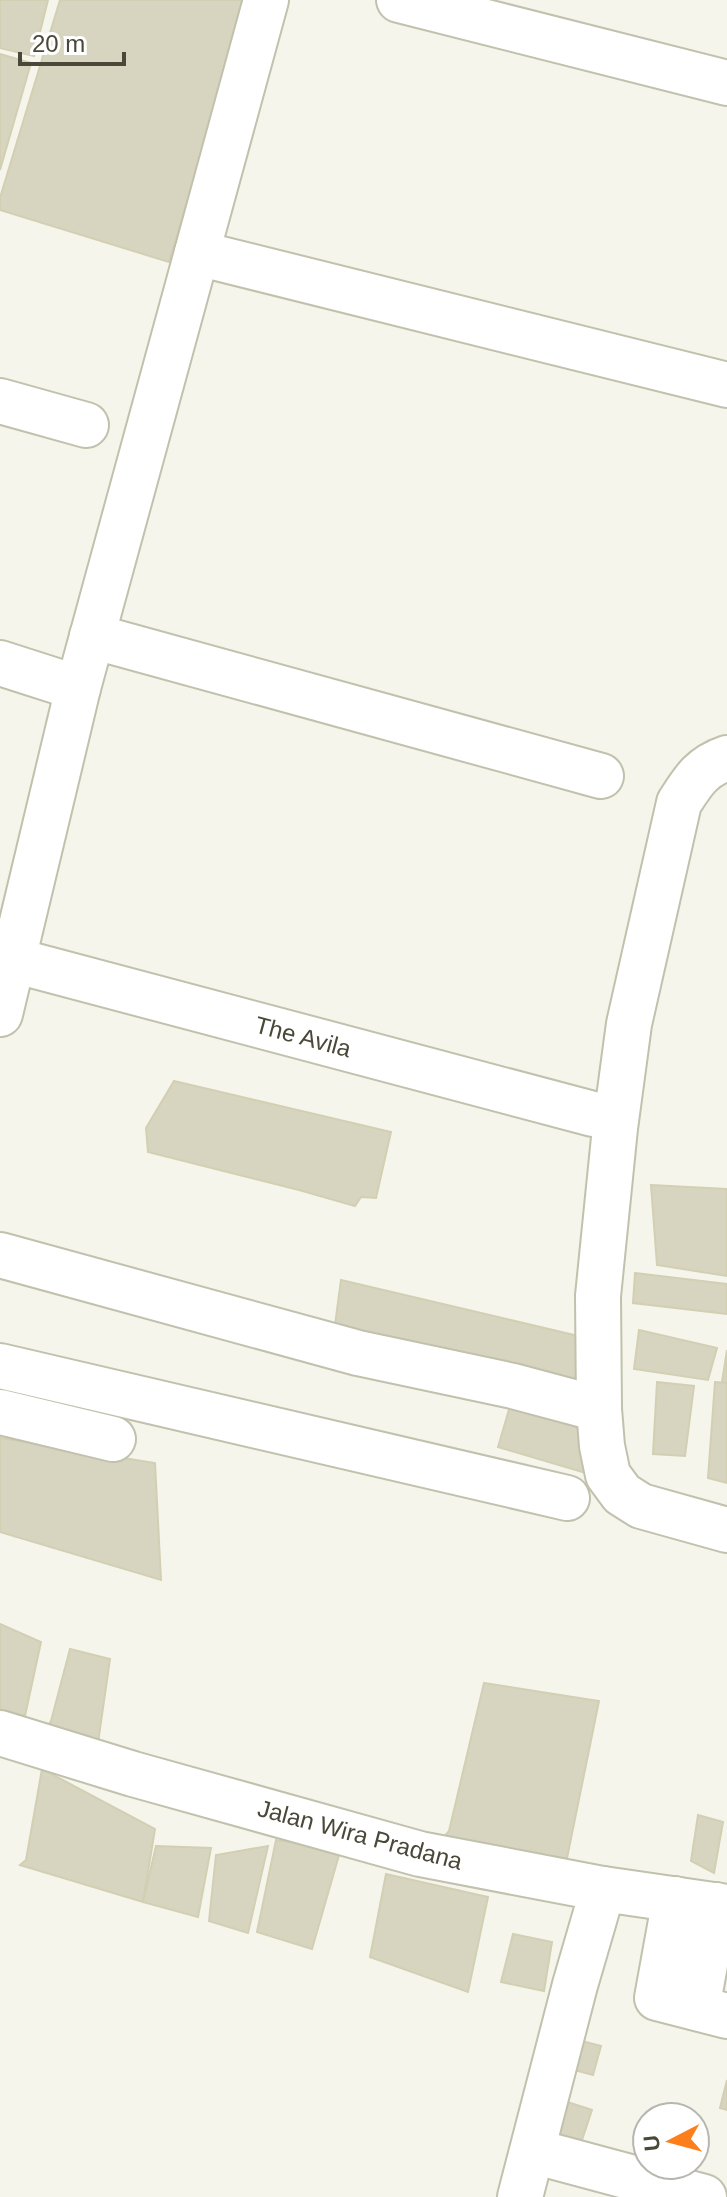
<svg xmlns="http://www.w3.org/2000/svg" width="727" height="2197" font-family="Arial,sans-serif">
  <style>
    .building { fill: #d7d5c0; stroke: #d2cfb3; stroke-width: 2 }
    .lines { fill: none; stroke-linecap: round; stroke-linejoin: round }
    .minor-casing { stroke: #c1c1ad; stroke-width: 48 }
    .minor { stroke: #fff; stroke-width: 44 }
    .labels { text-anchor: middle; stroke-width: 6; stroke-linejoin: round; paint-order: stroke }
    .street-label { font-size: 24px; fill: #4a4838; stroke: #fff }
  </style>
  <rect width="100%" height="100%" fill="#f5f5eb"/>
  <g class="building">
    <polygon points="0,0 48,0 34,56 0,48"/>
    <polygon points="60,0 249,0 169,262 0,210 0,198"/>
    <polygon points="0,54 31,63 0,170"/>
    <polygon points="174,1081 391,1132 376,1198 361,1197 355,1206 299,1190 148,1152 146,1128"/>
    <polygon points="651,1185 727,1189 727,1276 657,1265"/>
    <polygon points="635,1273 727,1284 727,1314 633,1303"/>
    <polygon points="341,1280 587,1338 584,1394 335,1325"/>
    <polygon points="639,1330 717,1348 708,1380 634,1369"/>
    <polygon points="727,1350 727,1383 722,1382"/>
    <polygon points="657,1382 694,1386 685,1456 653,1454"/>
    <polygon points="715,1382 727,1383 727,1483 708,1478"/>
    <polygon points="515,1389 593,1414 589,1474 498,1447"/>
    <polygon points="0,1438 155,1463 161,1580 0,1532"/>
    <polygon points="0,1624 41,1642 25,1716 0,1709"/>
    <polygon points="70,1649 110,1659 98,1743 47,1727 51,1721"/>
    <polygon points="484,1683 599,1701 566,1863 443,1838 449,1831"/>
    <polygon points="42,1769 155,1829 143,1902 20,1865 26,1860"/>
    <polygon points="698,1815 723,1822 714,1873 691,1861"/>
    <polygon points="276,1840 341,1848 312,1949 257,1932"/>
    <polygon points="156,1846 211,1848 198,1917 143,1902"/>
    <polygon points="268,1846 248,1933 209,1921 216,1855"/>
    <polygon points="386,1874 488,1897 468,1992 370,1957"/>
    <polygon points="513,1934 552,1942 544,1991 501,1982"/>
    <polygon points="574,2039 601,2046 593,2075 567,2068"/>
    <polygon points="727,2080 727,2110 720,2108"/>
    <polygon points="552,2097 592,2110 580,2146 541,2133"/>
  </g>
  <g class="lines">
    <g class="minor-casing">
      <g id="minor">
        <polyline points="399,0 727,83"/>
        <polyline points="197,253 727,385"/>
        <polyline points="0,401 86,425"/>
        <polyline points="92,636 601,776"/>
        <polyline points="0,663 78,688"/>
        <path d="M727,758C701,767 693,781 679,803L629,1024L615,1128L598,1296L599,1409L602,1446L608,1475L622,1494L641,1506L727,1530"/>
        <polyline points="13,960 593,1114"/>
        <polyline points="0,1014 78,688 266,0"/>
        <polyline points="0,1255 358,1353 513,1386 599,1409"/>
        <polyline points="0,1366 567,1498"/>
        <polyline points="0,1412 113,1439"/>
        <polyline points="0,1733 133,1774 420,1854 603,1889 727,1907"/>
        <polyline points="675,1899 657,1998 727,2016"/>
        <polyline points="697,2008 716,1905"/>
        <polyline points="533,2151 704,2197"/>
        <polyline points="520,2197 575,1985 603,1889"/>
      </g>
    </g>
    <use href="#minor" class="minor"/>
  </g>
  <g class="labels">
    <g class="street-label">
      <text transform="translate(303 1037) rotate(15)" y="8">The Avila</text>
      <text transform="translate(360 1835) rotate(15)" y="8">Jalan Wira Pradana</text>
    </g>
  </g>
  <g transform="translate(671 2141) rotate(264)"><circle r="38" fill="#ffffff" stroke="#b7b6af" stroke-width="2"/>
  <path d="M0-6L14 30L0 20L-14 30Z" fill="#fc7f1b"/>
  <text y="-12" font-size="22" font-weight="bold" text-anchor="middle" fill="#4a4838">U</text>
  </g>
  <path d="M20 52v12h104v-12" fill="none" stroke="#4a4838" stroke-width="4"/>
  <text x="32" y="52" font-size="24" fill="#4a4838" stroke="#ffffff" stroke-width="6" paint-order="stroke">20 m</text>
</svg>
